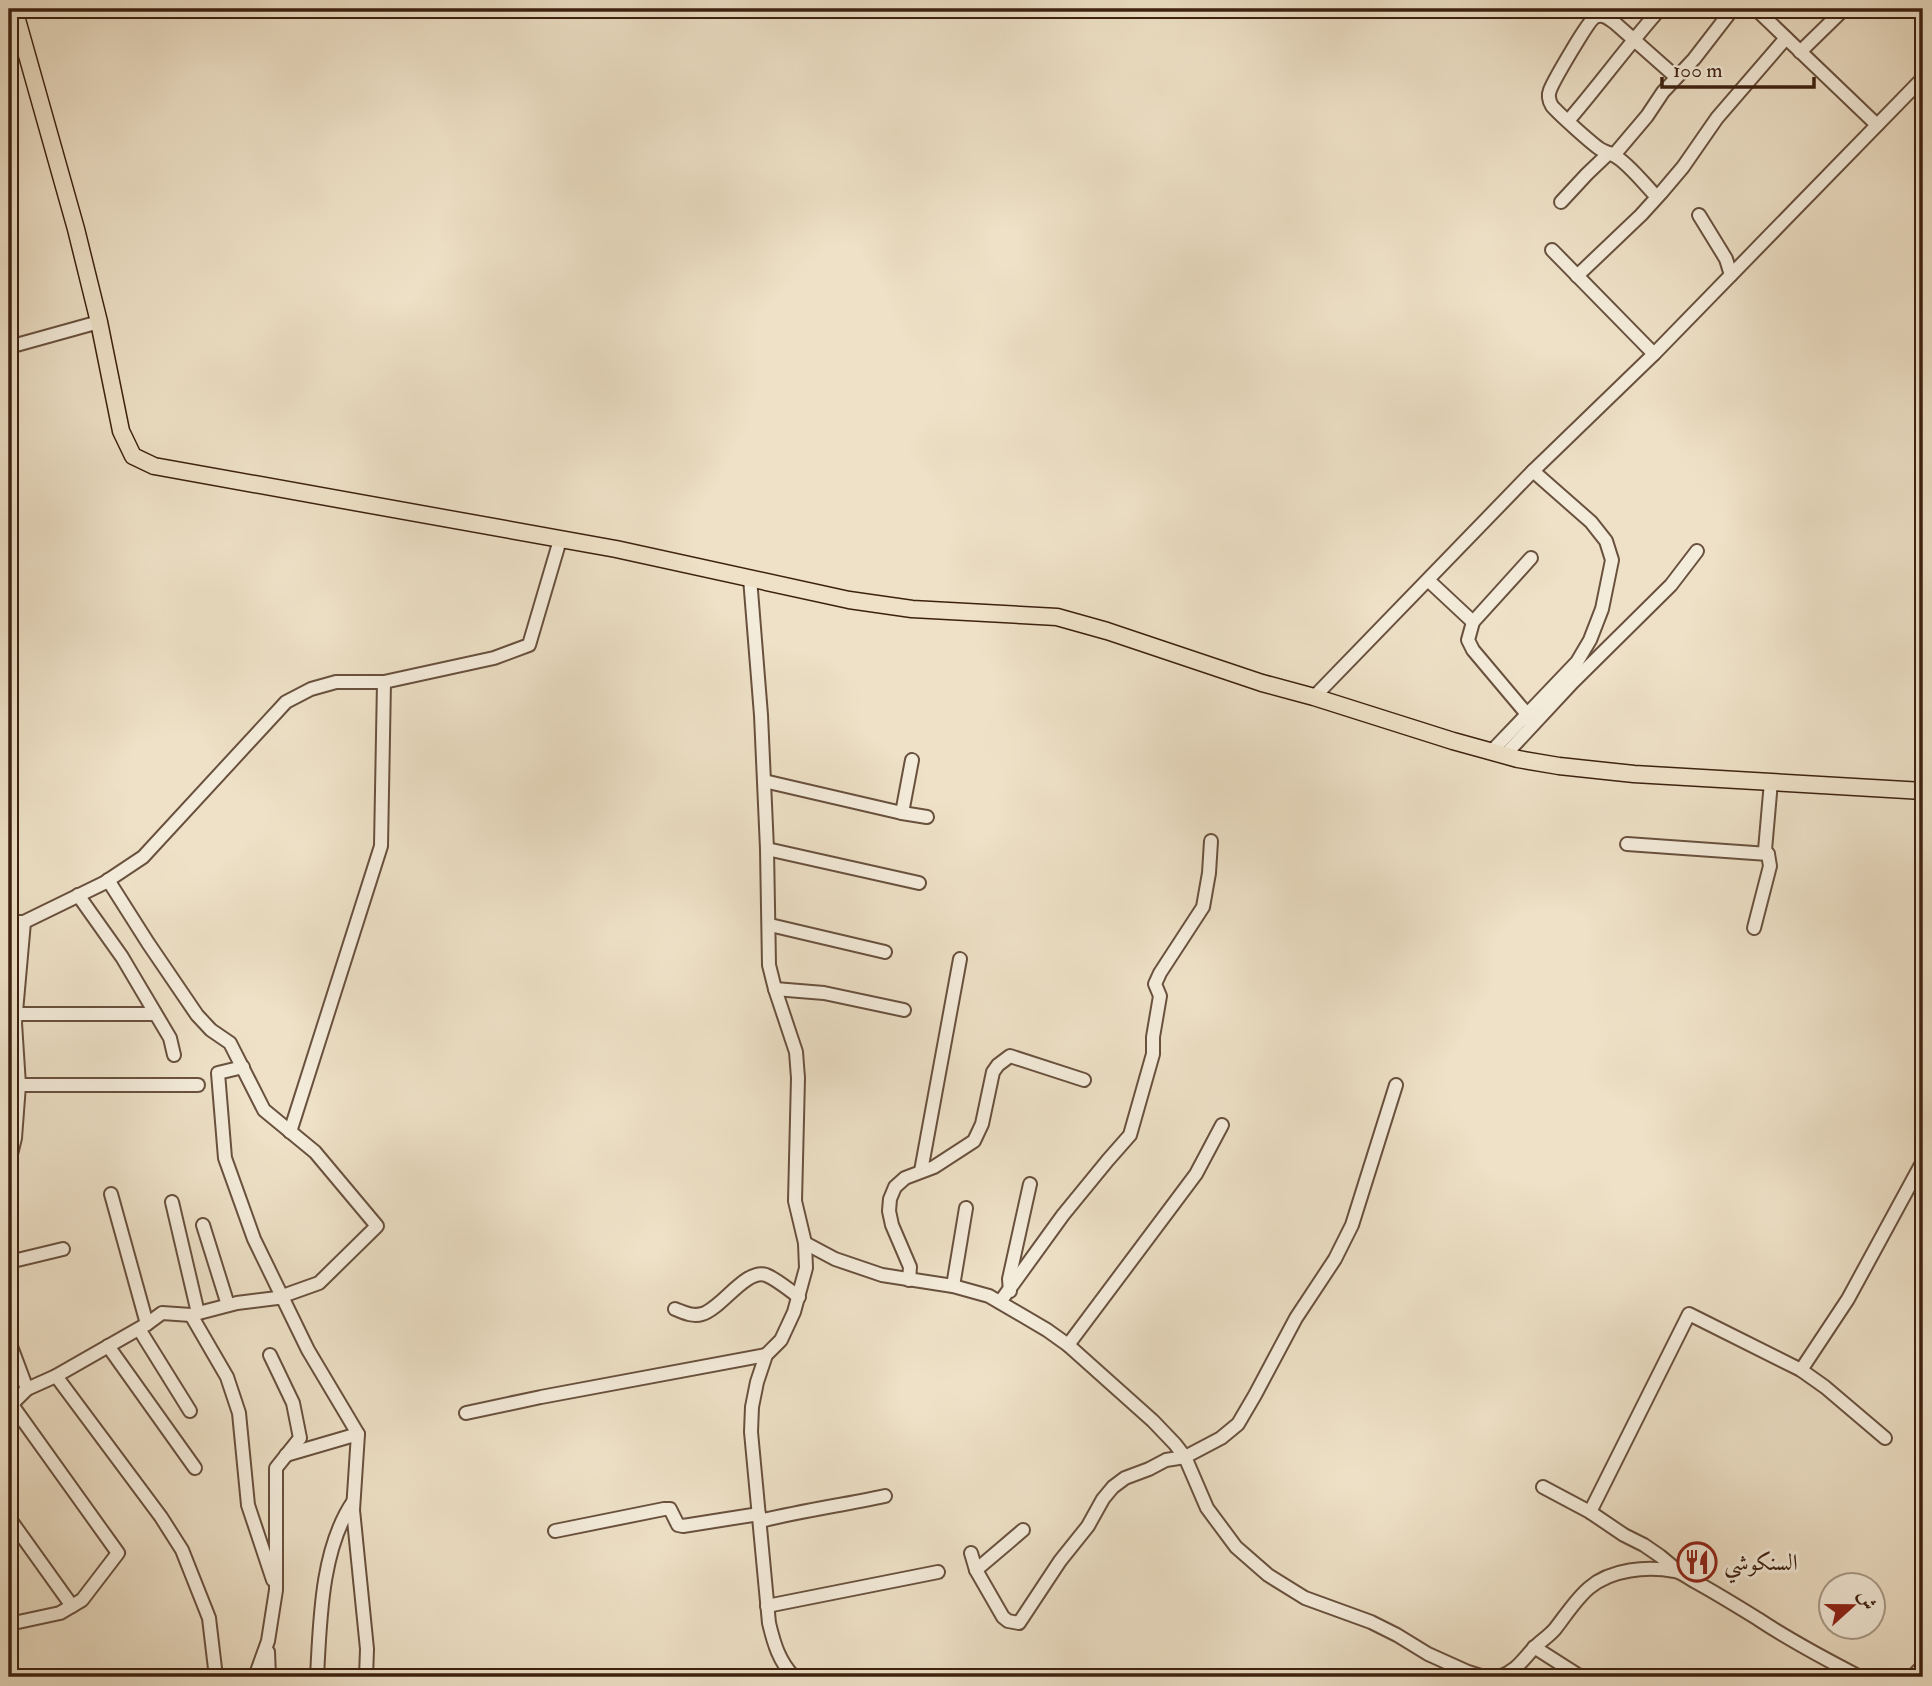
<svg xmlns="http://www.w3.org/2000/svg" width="1932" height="1686" font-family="'IM FELL Double Pica',Amiri,serif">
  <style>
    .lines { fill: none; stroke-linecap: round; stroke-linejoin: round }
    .minor-casing { stroke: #69513e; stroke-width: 16 }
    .major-casing { stroke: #3d2110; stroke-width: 19 }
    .minor { stroke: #f4ecdb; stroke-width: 12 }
    .major { stroke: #eee1c7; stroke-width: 16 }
    .labels { text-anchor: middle; stroke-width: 6; stroke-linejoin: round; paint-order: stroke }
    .poi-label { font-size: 23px; fill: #3d2110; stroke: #f4ecdb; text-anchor: start }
  </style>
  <rect width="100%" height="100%" fill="#eee1c7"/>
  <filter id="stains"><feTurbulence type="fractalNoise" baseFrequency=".00286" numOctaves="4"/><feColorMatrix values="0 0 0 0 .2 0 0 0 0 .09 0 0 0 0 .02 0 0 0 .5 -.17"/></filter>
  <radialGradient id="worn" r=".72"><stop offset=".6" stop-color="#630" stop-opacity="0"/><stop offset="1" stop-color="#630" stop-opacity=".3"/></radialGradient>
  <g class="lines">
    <g class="minor-casing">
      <g id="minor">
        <polyline points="1759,12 1877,125"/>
        <polyline points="1800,52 1844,9"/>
        <path d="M1568,121C1600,84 1628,45 1660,9"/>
        <polyline points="1614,155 1647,116 1663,92 1694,59 1728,15 1720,9"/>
        <path d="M1657,197C1646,186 1628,163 1615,156C1610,153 1605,152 1600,149C1591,143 1559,114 1552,106C1549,101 1548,95 1550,90C1554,80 1588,21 1595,17C1603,13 1609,19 1615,23L1676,77"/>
        <polyline points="1561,202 1587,174 1609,153"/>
        <polyline points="1699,215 1726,259 1731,275"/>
        <polyline points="1552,250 1654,354"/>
        <polyline points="1577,276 1641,215 1661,193 1683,167 1717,118 1786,38"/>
        <polyline points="9,347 99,322"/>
        <path d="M750,578L761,715L767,849L769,965L775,989L796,1052L798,1078L795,1201L805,1243L806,1268L794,1312L781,1340L766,1355L757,1382L752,1407L751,1432L769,1623C774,1644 779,1661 794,1677"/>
        <polyline points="1428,580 1473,622"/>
        <polyline points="1314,697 1533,471 1654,354 1923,78"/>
        <polyline points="1529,720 1526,713 1473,650 1468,640 1473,622 1531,558"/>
        <polyline points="1491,752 1577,662 1590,640 1602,609 1612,560 1606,541 1591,522 1533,471"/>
        <polyline points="1505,755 1573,682 1671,585 1697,551"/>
        <polyline points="764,781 902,813 927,817"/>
        <polyline points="902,813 912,760"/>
        <polyline points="1627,844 1768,854"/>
        <polyline points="767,849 919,883"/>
        <polyline points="108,880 148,943 197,1015 211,1030 230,1043 264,1110 315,1152 377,1226 319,1283 277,1298 237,1303 191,1315 162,1313 147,1324"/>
        <polyline points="78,895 122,957 170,1038 174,1055"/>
        <polyline points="9,922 24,922 104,883 143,857 286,702 311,689 336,682 384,682 494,658 529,645 560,540"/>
        <polyline points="770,925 885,952"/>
        <polyline points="1754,928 1770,866 1768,854 1765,850 1771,782"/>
        <polyline points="775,989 824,993 904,1010"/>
        <polyline points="16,1014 155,1014"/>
        <polyline points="243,1067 218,1073 225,1158 254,1239 308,1350 358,1434 353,1510 367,1649 366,1677"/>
        <polyline points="19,1085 198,1085"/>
        <polyline points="290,1132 381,846 384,682"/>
        <polyline points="9,1162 15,1138 19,1085 15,1023 24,922"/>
        <polyline points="921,1171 960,959"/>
        <polyline points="172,1202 198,1313"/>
        <polyline points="203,1225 228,1305"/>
        <polyline points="805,1243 835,1259 882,1275 953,1286 989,1296 1047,1330 1068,1345 1153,1421 1175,1444 1185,1457 1207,1508 1236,1547 1268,1575 1305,1598 1371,1622 1397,1635 1428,1654 1468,1672 1484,1677"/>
        <polyline points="9,1262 63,1249"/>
        <polyline points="909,1280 910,1267 892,1225 889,1211 890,1199 895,1187 905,1178 934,1167 974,1141 982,1124 993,1072 998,1065 1010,1056 1084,1080"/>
        <polyline points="953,1286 966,1208"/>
        <polyline points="1010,1291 1009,1279 1030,1184"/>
        <polyline points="1000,1302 1063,1215 1108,1160 1130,1135 1153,1054 1153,1037 1160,996 1155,984 1160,973 1203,907 1209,873 1211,841"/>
        <path d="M675,1309C683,1312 692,1317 702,1314C721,1309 746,1268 766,1275C778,1280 789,1290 799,1297"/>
        <polyline points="191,1315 227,1377 239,1413 248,1505 273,1580"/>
        <polyline points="139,1329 190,1411"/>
        <polyline points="9,1341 27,1389 9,1407"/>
        <polyline points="1068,1345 1196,1174 1222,1125"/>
        <polyline points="108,1346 195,1468"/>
        <polyline points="1801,1370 1848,1299 1923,1161"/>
        <polyline points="56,1376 161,1517 182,1550 209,1618 216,1677"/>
        <polyline points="27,1389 56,1376 147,1324 111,1194"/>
        <polyline points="466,1413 541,1397 766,1355"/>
        <polyline points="286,1455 358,1434"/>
        <polyline points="1543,1487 1590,1512 1624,1535 1644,1545 1660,1556 1678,1571"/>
        <polyline points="1590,1512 1689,1314 1801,1370 1825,1387 1885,1438"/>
        <polyline points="9,1518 72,1606"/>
        <path d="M760,1521C801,1511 843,1505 885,1496"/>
        <polyline points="555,1531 664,1509 670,1509 678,1525 683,1526 759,1514"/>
        <polyline points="971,1553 976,1570 1003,1617 1008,1621 1019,1623 1060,1561 1088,1526 1103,1499 1113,1487 1125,1478 1149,1469 1166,1460 1185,1457 1221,1438 1238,1424 1255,1395 1296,1318 1335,1259 1352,1225 1396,1085"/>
        <polyline points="976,1570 1023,1530"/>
        <polyline points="767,1606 938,1572"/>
        <polyline points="9,1624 60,1613 82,1600 118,1553 12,1405"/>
        <polyline points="1534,1647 1581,1677"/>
        <polyline points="268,1652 269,1677"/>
        <polyline points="255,1677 268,1641 276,1590 276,1468 300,1438 293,1403 270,1355"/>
        <path d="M317,1677C320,1621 321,1549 353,1502"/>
        <path d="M1499,1677C1517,1671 1523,1659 1535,1647C1542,1640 1549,1636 1555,1629C1566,1615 1576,1599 1589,1588C1611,1569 1647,1566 1675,1571C1682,1572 1688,1578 1694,1581C1716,1593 1737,1606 1758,1619C1791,1641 1825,1659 1860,1677"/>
        <polyline points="1912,1677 1923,1666"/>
      </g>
    </g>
    <g class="major-casing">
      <polyline id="major" points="14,9 76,229 99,322 121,431 133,456 154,466 616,549 849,600 912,609 1057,617 1107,631 1262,683 1314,697 1453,741 1518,759 1559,766 1634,774 1923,791"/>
    </g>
    <use href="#minor" class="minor"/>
    <use href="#major" class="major"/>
  </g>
  <defs>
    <g id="restaurant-ring" transform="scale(2.0125)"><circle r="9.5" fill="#f4ecdb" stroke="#8f2418" stroke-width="1.5"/><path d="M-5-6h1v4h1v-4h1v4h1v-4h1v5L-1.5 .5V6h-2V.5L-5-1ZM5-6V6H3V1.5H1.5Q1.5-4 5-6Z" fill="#8f2418"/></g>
  </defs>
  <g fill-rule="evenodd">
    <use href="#restaurant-ring" x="1697" y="1562"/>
  </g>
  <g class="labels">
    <g class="poi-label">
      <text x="1724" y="1570">السنكوشي</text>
    </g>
  </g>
  <rect width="1932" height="1686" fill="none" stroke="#eee1c7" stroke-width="35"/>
  <rect x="10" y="10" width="1911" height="1665" fill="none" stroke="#3d2110" stroke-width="3.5"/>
  <rect x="18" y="18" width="1897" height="1651" fill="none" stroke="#3d2110" stroke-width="2"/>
  <g transform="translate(1852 1606) rotate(69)"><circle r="33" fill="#f4ecdb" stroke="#ab9b8a" stroke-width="2"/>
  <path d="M0-5L12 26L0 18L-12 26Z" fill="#8f2418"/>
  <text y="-10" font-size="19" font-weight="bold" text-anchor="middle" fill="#3d2110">ش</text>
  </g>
  <path d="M1662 77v10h152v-10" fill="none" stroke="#3d2110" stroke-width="3.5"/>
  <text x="1673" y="77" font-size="21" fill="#3d2110" stroke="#f4ecdb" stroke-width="5" paint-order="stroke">100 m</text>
  <rect width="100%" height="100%" filter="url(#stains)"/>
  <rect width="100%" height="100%" fill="url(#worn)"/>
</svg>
